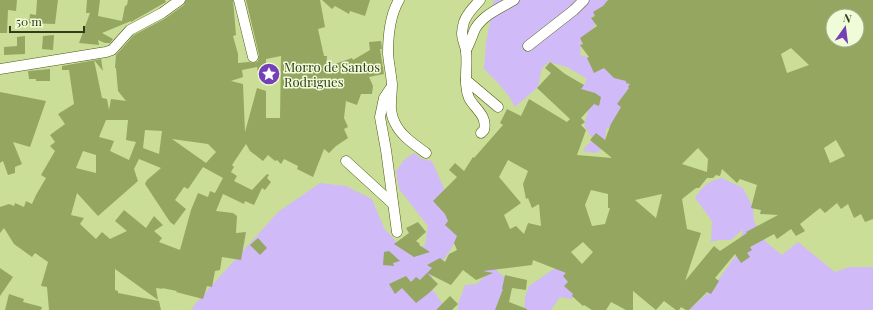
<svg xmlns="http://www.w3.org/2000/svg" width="873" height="310" font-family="'Playfair Display',serif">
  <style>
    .green { fill: #d0baf8 }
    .building { fill: #94a660; fill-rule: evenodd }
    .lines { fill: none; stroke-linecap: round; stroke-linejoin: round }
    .minor-casing { stroke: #4a590f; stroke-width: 11 }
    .minor { stroke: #fff; stroke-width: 10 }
    .labels { text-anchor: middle; stroke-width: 3; stroke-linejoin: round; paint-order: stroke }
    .poi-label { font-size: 13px; fill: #333a1d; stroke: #f0fbd7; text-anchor: start }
  </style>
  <rect width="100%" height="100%" fill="#cbde97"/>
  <g class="green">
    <path d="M495,0H614L581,44L580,55L602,61L631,80L629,94L612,126L606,129L605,147L596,153L583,151L586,146L593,140L584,125L588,112V104L573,92L581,85L585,84L587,79L567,67L549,62L542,68L538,87L515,107C508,92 496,81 484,69L486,44L493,3Z"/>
    <polygon points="414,153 422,159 432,161 456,216 464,227 451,249 428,283 447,310 191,310 196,303 278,212 320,183 346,186 372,199 384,228 402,248 425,246 428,226 399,189 396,171 404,160"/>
    <path d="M722,178L743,188L753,207L754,221L766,242L782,255L798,242L835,272L849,267H873V310H689L711,290L737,254L743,229L731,240H720L711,242L712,221L695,198C703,186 708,181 722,178Z"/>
    <polygon points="486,256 498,272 507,279 502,310 458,310 458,304 465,285 477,284 485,276 478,266"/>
    <polygon points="558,266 566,273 579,292 571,299 560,297 551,310 524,310 525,297 529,286"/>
  </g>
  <g class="building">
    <polygon points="0,0 17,0 16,11 8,10 7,33 0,33"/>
    <polygon points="37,0 58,0 55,24 29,23 30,14 36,15"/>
    <polygon points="87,0 100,0 98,16 122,21 125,6 127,5 128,0 165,0 166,2 131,22 131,21 102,33 113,39 110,43 105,43 98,40 99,45 79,43 90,13 86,13"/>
    <path d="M186,0H233L236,35L233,36L238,54V63L249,62L254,63L258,61L259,55L246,0H320L325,27L318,29L324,56H327L326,67L352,58L353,60L370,50L369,42L381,41L382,49H380L384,74L369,77L373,86L372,94H361L357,105L346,101L344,118L348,127L344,129L348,138L336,146L329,153L324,149L313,177L297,169L298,166L284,159L281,164L277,160L275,161L268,155L263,161L250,151L246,144L232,165L234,167L231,172L237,176L234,181L252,190L267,174L269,175L267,178L271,182L265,190L262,188L254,205L245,201L244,204L223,194L216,211L233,213L237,216L236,233L246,232L241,260L222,257L220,270L215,271L212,287L207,286L203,299L176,292L177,291L162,288L163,289L156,288L158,300L115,269V290L118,291V293L159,301L161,310H49L47,287L41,286L48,262L35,253L32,257L14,244L4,228L0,233V207L9,204L14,206L15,203L24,207L26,201L32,204L36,195L46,178L41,175L55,151L50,146L55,142L50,135L65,124L58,114L74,104L69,70H62V66L101,59L103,71L94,60L102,98L107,99L109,110L111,99L126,101L118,91L116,68H115L116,55L134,35L166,18L184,5ZM281,56L280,118H266V91L257,88L245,132L243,84L231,81L243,77L242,70L257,67L258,72L266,69V59ZM106,120H128L126,140L136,142L129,160L110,151L114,141L99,137ZM145,130L162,131L159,154L143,148ZM172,139L208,144L216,152L205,164L206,163ZM83,151L96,155V173L76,168ZM139,159L161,168L147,180L145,184L170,222L174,225L186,209L175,200L184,187L188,189L203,167L223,178L215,193L210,191L208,197L198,193L191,210L180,250L159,242L162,238L154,231L163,225L154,216L146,228L124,210L115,221L127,231L110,239L102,232L96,239L80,224L84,218L71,215L77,193L98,216L138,181L134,169Z"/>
    <polygon points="322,0 370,0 365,16 350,11 349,14 335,6 332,9"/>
    <path d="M608,0H873V219L865,222L861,214L854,218L848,204L841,209L837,203L825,213L820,208L800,224L805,231L796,236L791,229L777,239L774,234L750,247L752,250L747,253L750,257L741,263L735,254L715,278L719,281L711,294L707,292L689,310H686L681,307L679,310H676L664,301L656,310L633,291V310H626L611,302L606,310H592L584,305L583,306L572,296L573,294L564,286L568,282L563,276L566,273L533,260L532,265L483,271L493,273L476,280L463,270L451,285L427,273L438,284L429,293L416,303L402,288L395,294L389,284L406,276L411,282L416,277L420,280L432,268L427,265L440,258L445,262L449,254L457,250L454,243L457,236L445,225L448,221L445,214L433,201L457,177L449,170L455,163L464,171L473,157L474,158L503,125L500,123L507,109L521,116L529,99L567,122L570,119L537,88L551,73L545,68L550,62L565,74L584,85L581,89L595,93L601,97L599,106L594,104L581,118L585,122L581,125L586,130L577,155L612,158L590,140L596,133L605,140L611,124L621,107L617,104L629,88L628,87L630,84L626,83V81L614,78L604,68L594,73L587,58L589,57L580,45L583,44L580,38L597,26L591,18L595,16L593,12L603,6ZM833,16H857V40H833ZM791,48L809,65L787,73L781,54ZM836,140L845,156L830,163L824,148ZM698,148L708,159L707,172L682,164ZM508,160L528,171L523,184L526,199L528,198L532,208L539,204L541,226L528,223L524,234L516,226L510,229L504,215L521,203L499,177ZM722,169L737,183L740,179L757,185L751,208L761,210L760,214L778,215L746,232L747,233L720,251L714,246L685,281L701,233L687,229L682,199L696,188H699L707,178H713L716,175L720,176ZM591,190L608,194V208H610L605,224L592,226L585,205ZM662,194L656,218L635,200ZM583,242L593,252L582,264L571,252Z"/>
    <polygon points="54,35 53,50 42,49 43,36"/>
    <polygon points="25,36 25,54 4,55 4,47 17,46 17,37"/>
    <polygon points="50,69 50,81 36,81 36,79 29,79 28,71"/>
    <polygon points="0,92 46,101 30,147 13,142 22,164 15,167 15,173 8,175 3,161 0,163"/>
    <polygon points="418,222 426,232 416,241 420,244 419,245 430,252 414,257 394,244 409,233 406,228"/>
    <polygon points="258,238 267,248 260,255 250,245"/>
    <polygon points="389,251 400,261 393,263 394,266 383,265 384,252"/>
    <polygon points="0,268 13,277 0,296"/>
    <polygon points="505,275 527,280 526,290 512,288 509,302 527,309 527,310 495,310 503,289 502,289"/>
    <polygon points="9,294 24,299 23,302 42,307 41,310 5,310"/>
    <polygon points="450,296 458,304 452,310 436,310"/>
  </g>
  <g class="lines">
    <g class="minor-casing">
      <g id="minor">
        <polyline points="239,0 253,57"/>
        <path d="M399,0C390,15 388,36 388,54C389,64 391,74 392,84C392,98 388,110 395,123C401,136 415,145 426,153"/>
        <path d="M480,0C474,7 467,13 464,22C463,26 462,30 462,34C462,41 466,46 466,52C468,66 463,84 469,98C474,108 488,116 484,130L481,133"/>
        <polyline points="528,46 574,10 584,0"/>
        <path d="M466,50C470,43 472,36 475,29C483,15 500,8 514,0"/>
        <polyline points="0,69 106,52 112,50 130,30 162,13 180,0"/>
        <polyline points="466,80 498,107"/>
        <polyline points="390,89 384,98 380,117 386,150 397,232"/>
        <polyline points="346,161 393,204"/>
      </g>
    </g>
    <use href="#minor" class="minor"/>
  </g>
  <defs>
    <g id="sight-disc" transform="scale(1.15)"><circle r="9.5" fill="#7641b8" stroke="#f0fbd7"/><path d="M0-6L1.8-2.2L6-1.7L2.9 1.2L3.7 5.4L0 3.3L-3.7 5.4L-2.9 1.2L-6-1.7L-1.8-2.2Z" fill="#fff"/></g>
  </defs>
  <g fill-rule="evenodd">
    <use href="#sight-disc" x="269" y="74"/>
  </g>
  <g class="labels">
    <g class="poi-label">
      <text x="284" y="72">Morro de Santos<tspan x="284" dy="15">Rodrigues</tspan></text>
    </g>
  </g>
  <g transform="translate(845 28) rotate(14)"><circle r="19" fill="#f0fbd7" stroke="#a4ae8d"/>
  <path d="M0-3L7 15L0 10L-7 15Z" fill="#7641b8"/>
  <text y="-6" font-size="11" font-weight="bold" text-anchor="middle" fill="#333a1d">N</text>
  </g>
  <path d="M10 26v6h74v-6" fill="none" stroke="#333a1d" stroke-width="2"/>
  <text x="16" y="26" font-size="12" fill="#333a1d" stroke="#f0fbd7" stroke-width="3" paint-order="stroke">50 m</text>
</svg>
